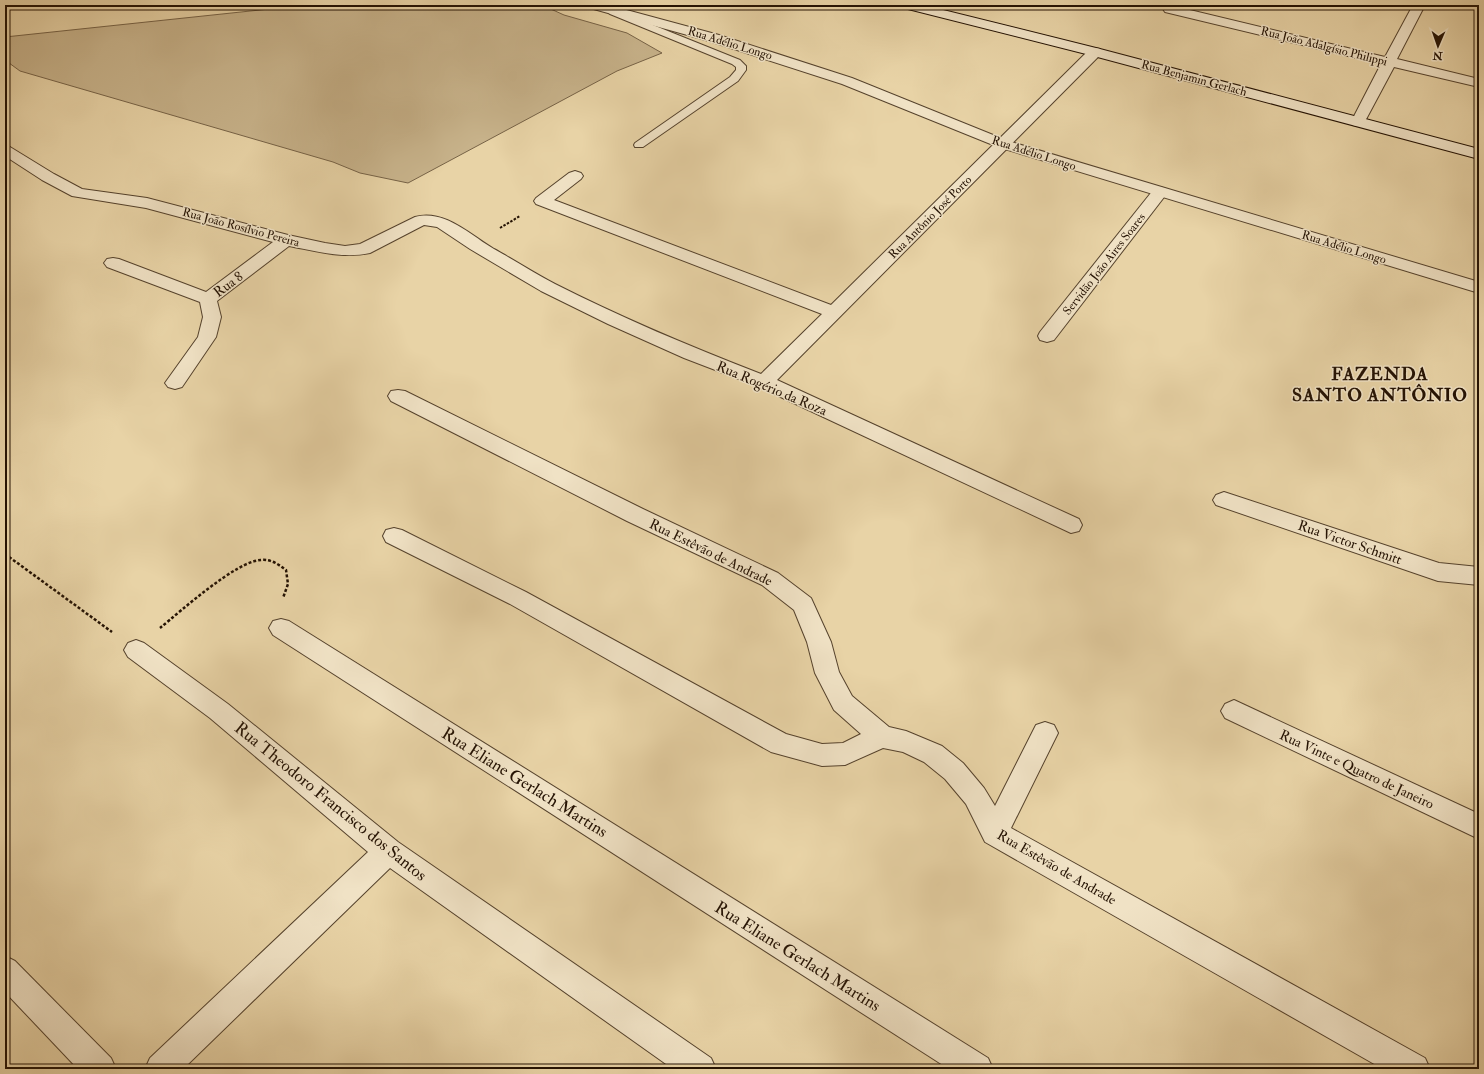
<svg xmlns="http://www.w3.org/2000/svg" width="1484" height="1074" font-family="'IM FELL Double Pica',serif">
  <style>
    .green { fill: #c7b28a; stroke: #766246 }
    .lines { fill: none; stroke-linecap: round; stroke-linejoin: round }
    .service-casing { stroke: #55422c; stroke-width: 2 }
    .minor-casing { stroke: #55422c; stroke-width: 2 }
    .tertiary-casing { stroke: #55422c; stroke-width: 2 }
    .secondary-casing { stroke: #241203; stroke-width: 2 }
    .path-far1 { stroke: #241203; stroke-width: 2; stroke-dasharray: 2.5 1.5; stroke-linecap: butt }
    .path { stroke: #241203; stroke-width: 2.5; stroke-dasharray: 3 2; stroke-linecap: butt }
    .service { fill: #f0e2c5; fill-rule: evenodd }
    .minor { fill: #f0e2c5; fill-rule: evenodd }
    .tertiary { fill: #f0e2c5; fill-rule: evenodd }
    .secondary { fill: #f0e2c5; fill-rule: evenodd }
    .labels { text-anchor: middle; stroke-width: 3; stroke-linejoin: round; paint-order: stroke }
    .far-street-label { font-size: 12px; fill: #241203; stroke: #f0e2c5 }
    .street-label { font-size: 14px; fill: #241203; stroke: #f0e2c5 }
    .near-street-label { font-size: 17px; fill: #241203; stroke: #f0e2c5 }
    .district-label { font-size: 18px; font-weight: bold; letter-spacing: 1px; fill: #241203; stroke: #f0e2c5 }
  </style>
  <rect width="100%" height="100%" fill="#e8d3a6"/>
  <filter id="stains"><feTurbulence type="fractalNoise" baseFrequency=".005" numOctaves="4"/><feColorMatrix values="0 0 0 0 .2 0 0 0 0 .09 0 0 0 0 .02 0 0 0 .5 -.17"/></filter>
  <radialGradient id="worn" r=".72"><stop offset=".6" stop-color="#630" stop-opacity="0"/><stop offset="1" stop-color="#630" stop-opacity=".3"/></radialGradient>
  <polygon class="green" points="307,5 542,5 564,15 627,33 662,53 617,71 408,183 360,173 333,162 20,71 5,60 5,37"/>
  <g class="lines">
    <g class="service-casing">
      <polygon id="service" points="613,9 740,60 746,66 746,70 738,81 643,147 635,147 634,145 635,143 730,77 736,70 736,67 732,64 610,14 608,12"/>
    </g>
    <g class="minor-casing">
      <g id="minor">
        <polygon points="1169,5 1385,57 1413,5 1425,5 1397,59 1479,79 1479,87 1394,67 1363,125 1358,126 1353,125 1351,122 1381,64 1165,12 1163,9 1165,6"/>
        <path d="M1095,48L1100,49L1102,52L1100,55L777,380L1079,519L1082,525L1079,531L1071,533L757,386L684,358L608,324L541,291L470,249L437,227L424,225L370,253C343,259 316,251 289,246L217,301L221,317L216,337L182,387L175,389L168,387L165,383L198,337L203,317L200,302L107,267L104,263L107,259L113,258L119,259L206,292L273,242L146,208L72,196L42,180L5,156V145L10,147L54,174L82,189L147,198L288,235L325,243L345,246L360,244L415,217C445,209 470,235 494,249C514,260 534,273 555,284C622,318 691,347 761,374L822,314L536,204L534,201L536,198L569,173L575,171L581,173L583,176L581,179L554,200L831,305L1090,49Z"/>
        <polygon points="1160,187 1166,189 1168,192 1054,340 1047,342 1040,340 1038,336 1040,332 1154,189"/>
        <polygon points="398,390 405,391 643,509 778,573 811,598 831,642 839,672 852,696 889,727 906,731 942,746 963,763 984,788 995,806 1036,725 1045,722 1054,725 1058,733 1011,828 1425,1058 1430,1069 1383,1069 985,842 966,804 945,779 924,762 903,752 883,748 845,765 822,766 771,752 510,604 386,542 383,536 386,530 394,528 402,530 526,592 786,734 822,744 843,743 861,734 834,710 815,673 807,642 794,610 762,585 627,521 391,401 388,396 391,391"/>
        <polygon points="1224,492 1439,563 1479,567 1479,585 1438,581 1216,505 1213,500 1216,495"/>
        <polygon points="281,619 289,621 988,1058 993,1069 949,1069 273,635 269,628 273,621"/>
        <polygon points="136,640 144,643 228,704 398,842 711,1058 716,1069 673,1069 390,868 183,1069 145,1069 150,1058 368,852 210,718 128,657 124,650 128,643"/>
        <polygon points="1234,700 1479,814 1479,839 1225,718 1221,711 1225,704"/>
        <polygon points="5,956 15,961 111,1058 116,1069 78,1069 5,992"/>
      </g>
    </g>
    <g class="tertiary-casing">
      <polygon id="tertiary" points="588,5 608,5 719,35 852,78 1008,141 1479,282 1479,293 998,147 842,84 709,41 590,8"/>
    </g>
    <g class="secondary-casing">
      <polygon id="secondary" points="902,5 923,5 1100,49 1479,149 1479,159 1090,55 904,8"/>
    </g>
    <polyline class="path-far1" points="500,228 520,216"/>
    <g class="path">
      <polyline points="5,455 8,462"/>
      <polyline points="5,554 112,632"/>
      <path d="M160,628C181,611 236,561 261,560C271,559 278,564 286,570L288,584L283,598"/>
    </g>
    <use href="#service" class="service"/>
    <use href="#minor" class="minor"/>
    <use href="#tertiary" class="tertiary"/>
    <use href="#secondary" class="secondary"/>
  </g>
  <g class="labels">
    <g class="far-street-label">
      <text transform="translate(730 43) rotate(17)" y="4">Rua Adélio Longo</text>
      <text transform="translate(1324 46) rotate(14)" y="4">Rua João Adalgísio Philippi</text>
      <text transform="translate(1194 78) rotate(15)" y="4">Rua Benjamin Gerlach</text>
      <text transform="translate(1034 153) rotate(18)" y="4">Rua Adélio Longo</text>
      <text transform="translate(930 217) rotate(-45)" y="4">Rua Antônio José Porto</text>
      <text transform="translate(241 227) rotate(15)" y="4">Rua João Rosílvio Pereira</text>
      <text transform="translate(1344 247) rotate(17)" y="4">Rua Adélio Longo</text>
      <text transform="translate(1104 264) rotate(-52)" y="4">Servidão João Aires Soares</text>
    </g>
    <g class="street-label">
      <text transform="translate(228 284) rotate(-37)" y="5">Rua 8</text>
      <text transform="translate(772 388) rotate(23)" y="5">Rua Rogério da Roza</text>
      <text transform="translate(1350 542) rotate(19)" y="5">Rua Victor Schmitt</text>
      <text transform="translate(711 552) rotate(26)" y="5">Rua Estêvão de Andrade</text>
      <text transform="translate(1357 769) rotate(25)" y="5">Rua Vinte e Quatro de Janeiro</text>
      <text transform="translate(1057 867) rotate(30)" y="5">Rua Estêvão de Andrade</text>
    </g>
    <g class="near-street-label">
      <text transform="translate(525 782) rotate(32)" y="6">Rua Eliane Gerlach Martins</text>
      <text transform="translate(331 801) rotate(39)" y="6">Rua Theodoro Francisco dos Santos</text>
      <text transform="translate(798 956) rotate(32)" y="6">Rua Eliane Gerlach Martins</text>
    </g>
    <g class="district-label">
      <text x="1380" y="380">FAZENDA<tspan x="1380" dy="21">SANTO ANTÔNIO</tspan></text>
    </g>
  </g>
  <rect width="1484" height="1074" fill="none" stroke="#e8d3a6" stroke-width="20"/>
  <rect x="6" y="6" width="1472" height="1062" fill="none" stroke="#241203" stroke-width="2"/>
  <rect x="10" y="10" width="1464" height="1054" fill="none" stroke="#241203"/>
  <g transform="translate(1438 46) rotate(182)" stroke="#f0e2c5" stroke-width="3" paint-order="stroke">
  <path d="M0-3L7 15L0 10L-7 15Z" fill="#241203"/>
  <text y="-6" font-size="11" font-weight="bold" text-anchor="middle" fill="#241203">N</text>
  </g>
  <rect width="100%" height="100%" filter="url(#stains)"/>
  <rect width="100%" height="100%" fill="url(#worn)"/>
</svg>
